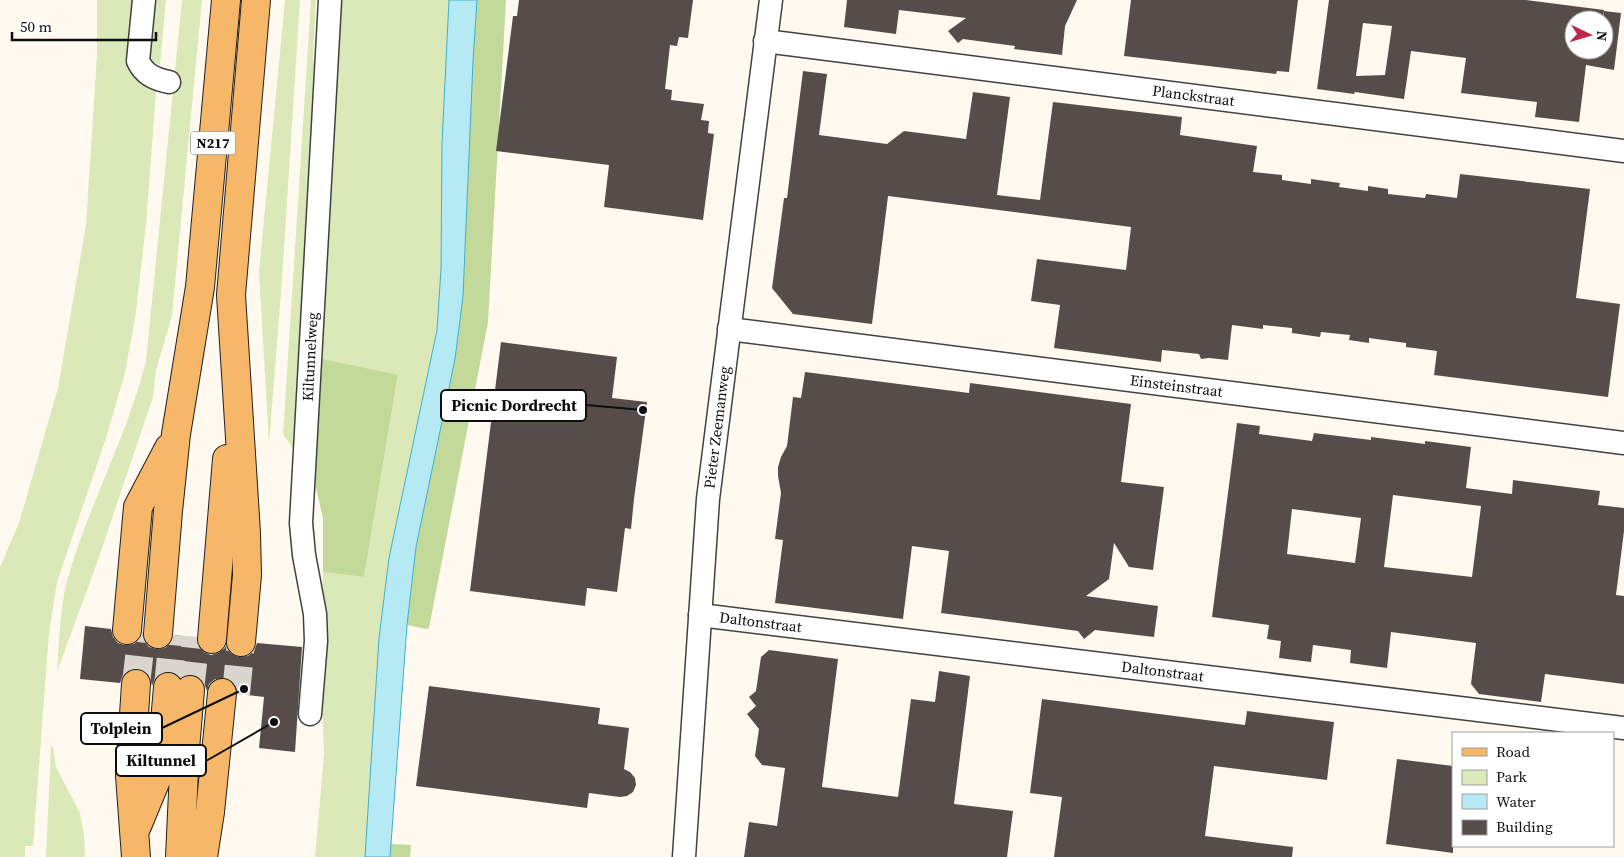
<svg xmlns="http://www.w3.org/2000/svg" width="1624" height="857" font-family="'Source Serif 4',serif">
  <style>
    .green { fill: #dbe9b9 }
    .forest { fill: #c3d999 }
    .water { fill: #b5eaf5; stroke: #3dafcb }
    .building { fill: #564d4a; fill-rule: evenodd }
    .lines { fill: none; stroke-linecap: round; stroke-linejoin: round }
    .primary-tunnel { stroke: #dbd6cd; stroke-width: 28; stroke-dasharray: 28 14; stroke-linecap: butt }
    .street-casing { stroke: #414141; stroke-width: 25 }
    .primary-casing { stroke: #1f1f1f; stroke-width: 30 }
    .street { stroke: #fff; stroke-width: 22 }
    .primary { stroke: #f6b768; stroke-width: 28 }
    .labels { text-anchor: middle; stroke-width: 5; stroke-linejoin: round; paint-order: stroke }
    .shield { fill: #fff; stroke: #565656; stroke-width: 1 }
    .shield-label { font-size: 14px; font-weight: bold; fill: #0e0e0e }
    .street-label { font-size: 15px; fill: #0e0e0e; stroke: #fff }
    .leader { fill: none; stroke: #0e0e0e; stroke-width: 2 }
    .callout-dot { fill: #0e0e0e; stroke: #fff; stroke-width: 2 }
    .callout { fill: #fff; stroke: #0e0e0e; stroke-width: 2 }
    .callout-label { font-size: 16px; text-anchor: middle; font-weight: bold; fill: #0e0e0e }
  </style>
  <rect width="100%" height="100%" fill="#fff9ef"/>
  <g class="green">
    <polygon points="97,0 136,0 148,82 156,92 146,225 135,319 125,373 106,438 57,582 49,633 33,846 25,846 25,857 0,857 0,567 19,523 58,388 86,225 97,54"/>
    <polygon points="154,0 166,0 160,65 149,59"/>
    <path d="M182,0H202L172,316L156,370L153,397L98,560L57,672C59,644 60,607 67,581C88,506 127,437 146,361Z"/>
    <polygon points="285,0 300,0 282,280 269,444 259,272"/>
    <polygon points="311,0 316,0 313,60 319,65 296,453 283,434"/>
    <polygon points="339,0 449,0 442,143 441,269 437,330 389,558 379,638 365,857 315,857 324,754 320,646 323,572 364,577 398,376 318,358"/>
    <polygon points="51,746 53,747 56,767 80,813 84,835 85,857 46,857"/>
  </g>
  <g class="forest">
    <polygon points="477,0 506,0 488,322 429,628 426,629 407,625 416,547 454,359 463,296 473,61"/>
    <polygon points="318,358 398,375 364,577 323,572 323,518 314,479"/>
    <polygon points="391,844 411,845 410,857 390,857"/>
  </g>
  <polygon class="water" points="449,0 477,0 473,61 463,296 455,359 416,547 407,625 390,857 365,857 379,638 389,558 437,330 441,269 442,143"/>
  <g class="building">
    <polygon points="519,0 693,0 688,38 679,37 677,46 670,45 665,89 672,90 671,100 704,104 701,120 709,121 708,133 714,134 703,220 604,207 609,165 496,151 513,16 517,16"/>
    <polygon points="847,0 1077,0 1065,26 1062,55 1014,49 1015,46 963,39 958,43 948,31 966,18 899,10 896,34 844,27"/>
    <polygon points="1131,0 1298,0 1289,72 1277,71 1276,74 1124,56"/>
    <path d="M1329,0H1526L1604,10L1603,20H1574V50H1604V11L1621,13L1614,70L1586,65L1579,122L1535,117L1537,102L1461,93L1466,58L1411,51L1404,99L1355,92L1354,94L1317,89ZM1363,23L1392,26L1385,75L1356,76Z"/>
    <polygon points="803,71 827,74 819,135 887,144 904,131 966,139 973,92 1010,97 997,195 1040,200 1053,102 1182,117 1180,135 1257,146 1253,172 1282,175 1282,180 1311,184 1311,179 1340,183 1339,187 1368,191 1368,186 1388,189 1388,194 1425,198 1426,194 1457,198 1460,174 1590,189 1576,298 1620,304 1608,397 1434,375 1437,351 1406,347 1406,343 1369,338 1369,343 1349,340 1350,335 1321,332 1320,337 1292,333 1292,328 1263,325 1263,329 1232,325 1228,360 1209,358 1201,359 1199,354 1162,350 1161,362 1054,348 1060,305 1031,301 1037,259 1126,270 1131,227 888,196 872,324 793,314 772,288 784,198 787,198"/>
    <polygon points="501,342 617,357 612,398 647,402 634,499 631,529 625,528 617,592 587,588 585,606 470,591"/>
    <polygon points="805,372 969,393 970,383 1131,404 1121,482 1164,487 1153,570 1129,567 1114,543 1109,579 1086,596 1158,606 1154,637 1095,630 1084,639 1078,631 941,613 949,551 912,546 903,619 775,603 783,540 775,539 781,493 778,476 778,467 781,457 787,446 793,397 801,398"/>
    <path d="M1237,423L1260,426L1259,434L1312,441L1314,433L1371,440V437L1425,444V441L1471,447L1466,488L1512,494L1513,480L1600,491L1598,505L1624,508V531L1616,595L1624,596V684L1545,674L1541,702L1479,694L1471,684L1476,643L1391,632L1387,668L1350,663L1351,650L1313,645L1311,662L1279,658L1281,641L1267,639L1269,625L1212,617ZM1393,495L1481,506L1472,577L1384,567ZM1292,509L1361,518L1355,563L1287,554Z"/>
    <polygon points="85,626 111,629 113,637 118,643 125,645 134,644 139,639 142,632 144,641 149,647 156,649 165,648 171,642 174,635 196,638 198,646 204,652 211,655 218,653 225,648 226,645 227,649 232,654 239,657 248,656 254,651 257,643 302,647 295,752 259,748 264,697 238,694 236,686 231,681 224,678 215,679 209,684 207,691 204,683 198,677 191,674 184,676 180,678 177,674 170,672 161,673 155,678 152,686 150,677 145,671 138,668 129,670 123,675 120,683 80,679"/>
    <polygon points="769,650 838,659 822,787 898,797 911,699 935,702 939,671 970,676 954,804 1013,811 1007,857 744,857 749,822 777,826 785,768 762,765 755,756 759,729 747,714 756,706 749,697 756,691 761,657"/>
    <polygon points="429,686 600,708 598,724 629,728 624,769 630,772 635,778 636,785 633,792 627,796 620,797 589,793 587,808 416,786"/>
    <polygon points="1042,699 1245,725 1247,711 1334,722 1327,780 1214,766 1205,836 1293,847 1292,857 1054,857 1062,797 1030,793"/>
    <polygon points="1397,759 1453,766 1453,853 1386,844"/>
  </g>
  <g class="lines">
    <g class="primary-tunnel">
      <polyline points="136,684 142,632"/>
      <polyline points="168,687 173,635"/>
      <polyline points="190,690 196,637"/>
      <polyline points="236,694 241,642"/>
    </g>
    <g class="street-casing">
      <g id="street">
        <path d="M144,0L138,61C144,74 154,79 169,82"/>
        <path id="s1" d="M765,41L1624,151"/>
        <path id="s2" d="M729,329L1624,443"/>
        <path id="s3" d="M700,615L1624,728"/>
        <path id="s4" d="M310,714L316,641L315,614L304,555L301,523L330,0"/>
        <path id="s5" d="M684,857L708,499L771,0"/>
      </g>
    </g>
    <g class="primary-casing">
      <g id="primary">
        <polyline points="127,630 138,507 169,448"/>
        <polyline points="158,634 168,511 176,434 200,287 226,0"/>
        <polyline points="212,639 227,459"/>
        <polyline points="241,642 247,575 246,533 231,295 256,0"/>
        <polyline points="137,826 161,768 168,687"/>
        <polyline points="136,857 130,776 136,684"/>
        <polyline points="180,857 185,749 190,690"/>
        <polyline points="203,857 210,812 222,693"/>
      </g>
    </g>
    <use href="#street" class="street"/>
    <use href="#primary" class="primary"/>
  </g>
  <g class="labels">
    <rect class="shield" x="190.5" y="131.5" width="45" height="23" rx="4"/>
    <g class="shield-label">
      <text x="213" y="148">N217</text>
    </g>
    <g class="street-label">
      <text dy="5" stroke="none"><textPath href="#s1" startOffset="432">Planckstraat</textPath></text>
      <text dy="5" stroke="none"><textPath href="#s4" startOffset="359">Kiltunnelweg</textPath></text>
      <text dy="5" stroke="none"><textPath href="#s2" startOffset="451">Einsteinstraat</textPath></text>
      <text dy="5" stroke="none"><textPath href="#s5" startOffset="431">Pieter Zeemanweg</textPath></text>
      <text dy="5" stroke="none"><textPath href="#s3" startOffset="61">Daltonstraat</textPath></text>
      <text dy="5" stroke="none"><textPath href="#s3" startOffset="466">Daltonstraat</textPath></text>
    </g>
  </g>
  <path class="leader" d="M643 410L586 405M244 689L162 728M274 722L206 761"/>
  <g class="callout-dot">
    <circle cx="643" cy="410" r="5"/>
    <circle cx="244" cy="689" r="5"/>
    <circle cx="274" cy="722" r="5"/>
  </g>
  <g class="callout">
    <rect x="441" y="390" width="145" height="31" rx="5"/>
    <rect x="81" y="713" width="81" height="31" rx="5"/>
    <rect x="116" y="745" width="90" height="31" rx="5"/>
  </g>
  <g class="callout-label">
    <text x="514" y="411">Picnic Dordrecht</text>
    <text x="121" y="734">Tolplein</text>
    <text x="161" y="766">Kiltunnel</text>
  </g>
  <rect x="1452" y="732" width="162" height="115" fill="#ffffff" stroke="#9f9f9f"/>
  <rect x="1462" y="748" width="25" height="8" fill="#f6b768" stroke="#9f9f9f"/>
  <text x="1496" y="757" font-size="15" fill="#0e0e0e">Road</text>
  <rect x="1462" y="770" width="25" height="15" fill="#dbe9b9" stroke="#9f9f9f"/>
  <text x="1496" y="782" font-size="15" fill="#0e0e0e">Park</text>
  <rect x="1462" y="794" width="25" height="15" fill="#b5eaf5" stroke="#9f9f9f"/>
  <text x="1496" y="807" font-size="15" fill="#0e0e0e">Water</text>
  <rect x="1462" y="820" width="25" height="15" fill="#564d4a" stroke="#9f9f9f"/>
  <text x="1496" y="832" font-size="15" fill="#0e0e0e">Building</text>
  <g transform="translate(1589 35) rotate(95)"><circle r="24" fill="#ffffff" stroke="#9f9f9f"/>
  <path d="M0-4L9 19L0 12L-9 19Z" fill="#bc284c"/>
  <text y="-8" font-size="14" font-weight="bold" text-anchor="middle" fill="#0e0e0e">N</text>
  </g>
  <path d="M12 32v8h144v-8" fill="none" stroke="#0e0e0e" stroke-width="2.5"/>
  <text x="20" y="32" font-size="15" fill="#0e0e0e" stroke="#ffffff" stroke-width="4" paint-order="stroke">50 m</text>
</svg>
